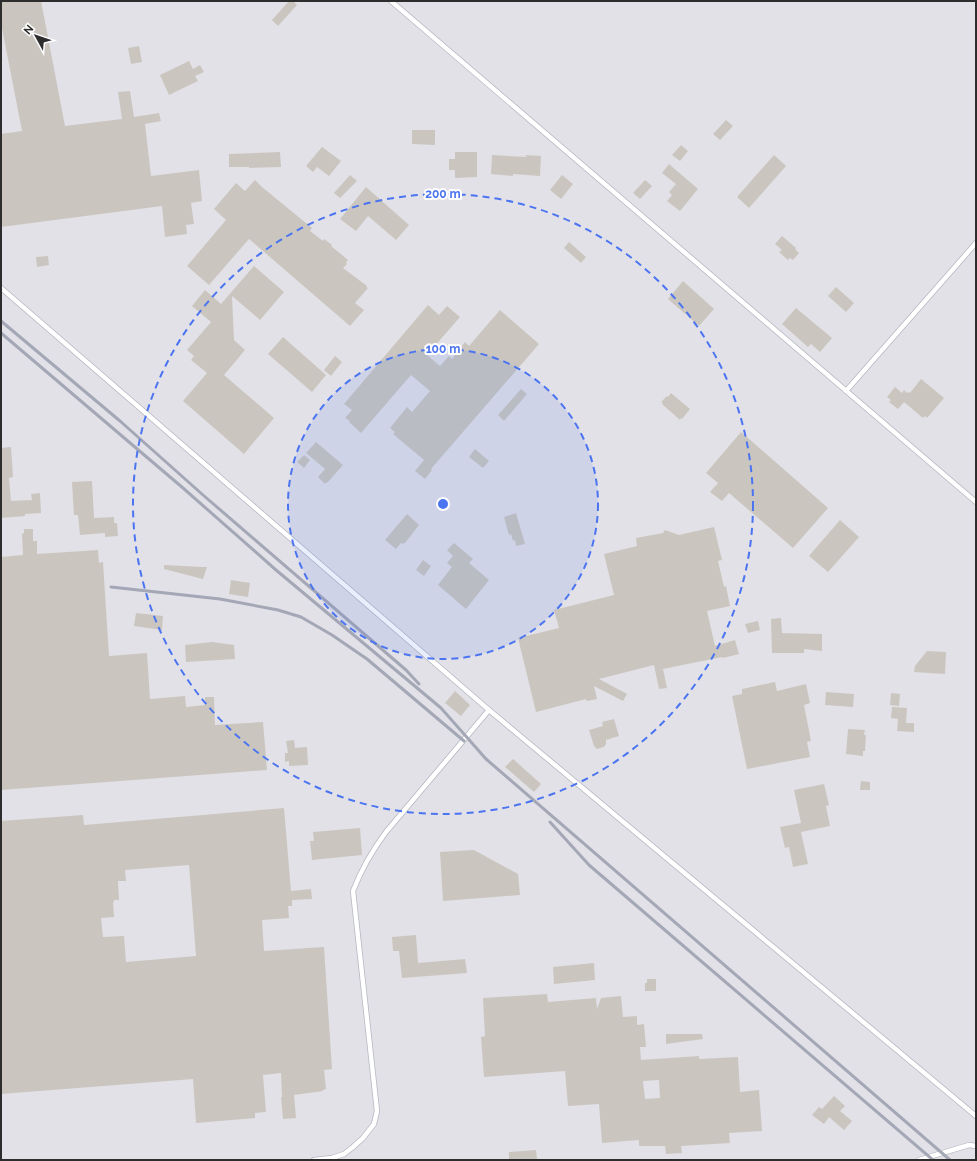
<svg xmlns="http://www.w3.org/2000/svg" width="977" height="1161" font-family="Raleway,sans-serif">
  <style>
    .industrial { fill: #e2e1e7 }
    .building { fill: #cac6bf; fill-rule: evenodd }
    .lines { fill: none; stroke-linecap: round; stroke-linejoin: round }
    .lane-casing { stroke: #b4b7c0; stroke-width: 6 }
    .lane { stroke: #fff; stroke-width: 4.5 }
    .rail { stroke: #a4a7b6; stroke-width: 3 }
    .ring { fill: none; stroke: #4b74f1; stroke-width: 2; stroke-dasharray: 7 5 }
    .centre { fill: #4b74f1; stroke: #fff; stroke-width: 2 }
    .ring-label { font-size: 12px; text-anchor: middle; font-weight: bold; fill: #4b74f1; stroke: #fff; stroke-width: 4; stroke-linejoin: round; paint-order: stroke }
  </style>
  <rect width="100%" height="100%" fill="#eee8e1"/>
  <rect class="industrial" x="1" y="1" width="975" height="1159"/>
  <g class="building">
    <polygon points="5,1 41,1 65,126 122,119 118,92 130,91 134,117 159,113 161,121 145,124 151,176 199,170 202,201 191,203 194,224 186,225 187,234 165,237 162,206 1,227 1,134 22,131 1,23 1,2"/>
    <polygon points="289,1 293,1 297,5 278,26 272,20"/>
    <polygon points="139,46 142,62 131,64 128,48"/>
    <polygon points="189,61 193,69 200,65 204,72 195,76 198,81 169,95 160,75"/>
    <polygon points="726,120 733,126 720,140 713,134"/>
    <polygon points="412,130 435,130 435,145 412,144"/>
    <polygon points="681,145 688,151 680,161 672,155"/>
    <polygon points="322,147 341,161 329,176 317,167 313,172 306,166"/>
    <polygon points="280,152 281,167 249,168 249,167 229,167 229,154"/>
    <polygon points="455,152 477,152 477,177 455,178 455,170 449,170 449,159 455,159"/>
    <polygon points="492,155 527,157 525,155 541,156 540,176 513,174 513,176 491,174"/>
    <polygon points="774,155 786,166 749,208 737,197"/>
    <polygon points="669,164 698,189 680,211 667,201 672,195 669,192 676,184 662,173"/>
    <polygon points="350,175 357,181 340,198 334,193"/>
    <polygon points="562,175 573,184 561,199 550,190"/>
    <polygon points="255,180 262,187 312,228 310,231 323,241 324,239 332,245 331,246 348,260 346,262 347,264 343,268 367,286 366,287 368,288 355,303 364,310 350,326 249,239 209,285 187,266 226,220 214,209 236,183 245,191"/>
    <polygon points="645,180 652,186 640,199 633,193"/>
    <polygon points="366,187 409,225 396,240 368,216 356,231 340,219"/>
    <polygon points="782,236 796,248 795,249 799,253 793,260 790,258 788,260 779,252 782,250 775,244"/>
    <polygon points="569,242 586,257 581,263 564,248"/>
    <polygon points="48,256 49,265 37,267 36,257"/>
    <polygon points="254,266 284,292 260,320 232,296 234,340 245,350 224,375 274,418 244,454 183,401 207,373 191,360 194,356 187,350 211,322 192,306 205,290 221,304"/>
    <polygon points="683,281 714,309 699,326 668,299"/>
    <polygon points="836,287 854,303 846,312 828,296"/>
    <polygon points="428,305 439,315 447,306 460,317 427,355 440,366 449,356 452,359 465,342 469,346 500,310 539,344 431,469 432,470 425,479 415,471 424,460 393,434 395,432 390,428 407,407 412,412 430,391 411,375 361,433 349,422 350,421 345,418 352,410 344,404"/>
    <polygon points="796,308 832,338 820,352 811,344 808,347 782,324"/>
    <polygon points="283,337 326,375 312,392 268,354"/>
    <polygon points="335,356 342,362 331,376 324,370"/>
    <polygon points="921,379 944,398 927,418 925,416 923,418 904,402 898,409 889,402 891,400 887,397 895,387 902,393 904,390 907,393 909,392 910,393"/>
    <polygon points="521,389 527,394 504,421 498,415"/>
    <polygon points="671,393 690,409 682,419 681,418 680,420 662,404 663,403 661,402 667,396 668,397"/>
    <polygon points="741,432 828,508 793,548 729,493 722,501 710,492 718,483 706,473"/>
    <polygon points="316,442 343,465 327,483 326,482 325,484 318,477 325,469 306,453"/>
    <polygon points="11,447 13,477 9,478 11,501 32,500 31,494 40,493 41,513 25,514 25,516 1,518 1,448"/>
    <polygon points="475,449 489,461 483,468 469,457"/>
    <polygon points="304,455 310,460 304,468 297,462"/>
    <polygon points="92,481 94,518 114,517 114,523 117,523 118,536 105,537 105,533 80,535 78,515 74,515 72,482"/>
    <polygon points="516,513 525,544 516,546 515,540 513,541 511,534 509,535 504,517"/>
    <polygon points="407,514 419,525 405,543 404,543 403,544 401,543 396,549 385,540"/>
    <polygon points="840,520 859,537 828,572 809,556"/>
    <polygon points="714,527 722,560 718,561 724,587 726,586 730,606 707,611 715,646 735,640 739,654 723,658 722,657 663,669 667,688 659,689 654,665 599,679 627,694 623,701 594,686 597,699 587,701 586,699 536,712 518,638 559,628 554,610 614,595 604,554 637,546 636,538 663,533 665,530 679,535"/>
    <polygon points="24,529 33,529 33,541 37,541 37,554 98,550 99,563 103,562 109,656 147,653 150,699 185,696 186,707 205,705 205,697 214,697 215,725 263,722 267,770 1,790 1,557 23,555 22,534 24,533"/>
    <polygon points="454,543 473,559 469,563 489,580 466,609 438,585 452,567 447,563 453,556 447,550"/>
    <polygon points="423,560 431,566 424,576 416,570"/>
    <polygon points="164,565 202,567 207,567 203,579 164,569"/>
    <polygon points="231,580 250,583 248,597 229,594"/>
    <polygon points="136,613 163,616 162,630 134,626"/>
    <polygon points="781,618 782,633 822,634 822,651 804,649 804,653 772,653 771,619"/>
    <polygon points="758,621 760,630 748,633 745,624"/>
    <polygon points="212,642 234,645 235,659 186,662 185,645"/>
    <polygon points="927,651 946,652 945,674 914,672 915,666"/>
    <polygon points="775,682 777,691 806,684 810,703 804,705 811,741 807,742 810,757 747,769 732,696 742,694 742,689"/>
    <polygon points="455,691 470,705 461,716 445,703"/>
    <polygon points="826,692 854,694 853,707 825,705"/>
    <polygon points="891,693 900,694 899,706 890,705"/>
    <polygon points="892,707 907,708 906,723 914,723 914,732 897,731 898,719 891,718"/>
    <polygon points="614,719 619,736 606,740 606,744 604,747 597,749 594,746 589,730 603,726 602,722"/>
    <polygon points="848,729 865,730 864,735 866,735 865,751 863,751 863,756 846,754"/>
    <polygon points="294,740 295,748 307,747 308,765 289,766 289,761 285,762 285,753 288,753 286,741"/>
    <polygon points="513,759 541,784 534,792 505,767"/>
    <polygon points="861,781 870,782 870,790 860,790"/>
    <polygon points="824,784 829,805 826,806 830,826 801,832 808,864 793,867 789,847 785,848 780,827 801,823 794,790"/>
    <path d="M284,808L291,891L311,889L312,899L292,900V906H288L289,918L262,920L264,951L324,947L332,1069L324,1070L326,1089L323,1090V1091L294,1095L296,1118L283,1119L281,1097H282L281,1073L263,1075L266,1112L255,1113V1118L196,1123L193,1079L1,1094V821L83,815L84,825ZM189,865L196,956L126,962L124,936L103,937L101,918L114,917L113,902H114V900H119L118,881H126L125,870Z"/>
    <polygon points="360,828 362,855 312,860 310,841 314,841 313,832"/>
    <polygon points="474,850 518,874 520,895 443,901 440,852"/>
    <polygon points="416,935 418,963 465,959 467,973 402,978 399,951 393,951 392,937"/>
    <polygon points="594,963 595,980 554,984 553,967"/>
    <polygon points="647,979 656,979 656,991 645,991 645,983 647,983"/>
    <path d="M547,994L548,1002L596,998L597,1009L601,998L621,996L623,1017L637,1016V1025L644,1024L646,1047H640L641,1060L699,1056V1059L738,1057L740,1092L759,1090L762,1131L729,1133L730,1143L681,1146L682,1153L666,1154L665,1146H639V1140L602,1143L599,1104L568,1106L565,1071L484,1077L481,1037L485,1036L483,998ZM659,1080L660,1098L645,1099L643,1081Z"/>
    <polygon points="666,1034 702,1034 703,1039 666,1044"/>
    <polygon points="834,1096 845,1106 840,1111 852,1121 844,1130 829,1117 824,1124 812,1115 819,1107 822,1109"/>
    <polygon points="536,1150 537,1159 509,1160 509,1152"/>
  </g>
  <g class="lines">
    <g class="lane-casing">
      <g id="lane">
        <polyline points="391,1 976,502"/>
        <polyline points="1,288 489,710 976,1116"/>
        <polyline points="846,391 976,243"/>
        <path d="M314,1160L332,1158L344,1154L353,1147L363,1138L374,1124L377,1111L353,891C362,868 371,852 386,832L489,710"/>
        <polyline points="919,1160 969,1145 976,1146"/>
      </g>
    </g>
    <use href="#lane" class="lane"/>
    <g class="rail">
      <polyline points="1,321 120,421 203,495 406,670 419,684"/>
      <polyline points="1,333 183,488 276,570 441,708 486,759 950,1160"/>
      <polyline points="111,587 220,599 278,610 301,617 332,635 367,659 464,741"/>
      <polyline points="550,822 589,865 933,1160"/>
    </g>
  </g>
  <circle cx="443" cy="504" r="155" fill="#4b74f1" fill-opacity=".12"/>
  <g class="ring">
    <circle cx="443" cy="504" r="155"/>
    <circle cx="443" cy="504" r="310"/>
  </g>
  <circle cx="443" cy="504" r="6" class="centre"/>
  <g class="ring-label">
    <text x="443" y="198">200 m</text>
    <text x="443" y="353">100 m</text>
  </g>
  <rect width="977" height="1161" fill="none" stroke="#2d2d2d" stroke-width="4"/>
  <g transform="translate(36 36) rotate(310)" stroke="#ffffff" stroke-width="3" paint-order="stroke">
  <path d="M0-3L7 15L0 10L-7 15Z" fill="#2d2d2d"/>
  <text y="-6" font-size="11" font-weight="bold" text-anchor="middle" fill="#2d2d2d">N</text>
  </g>
</svg>
